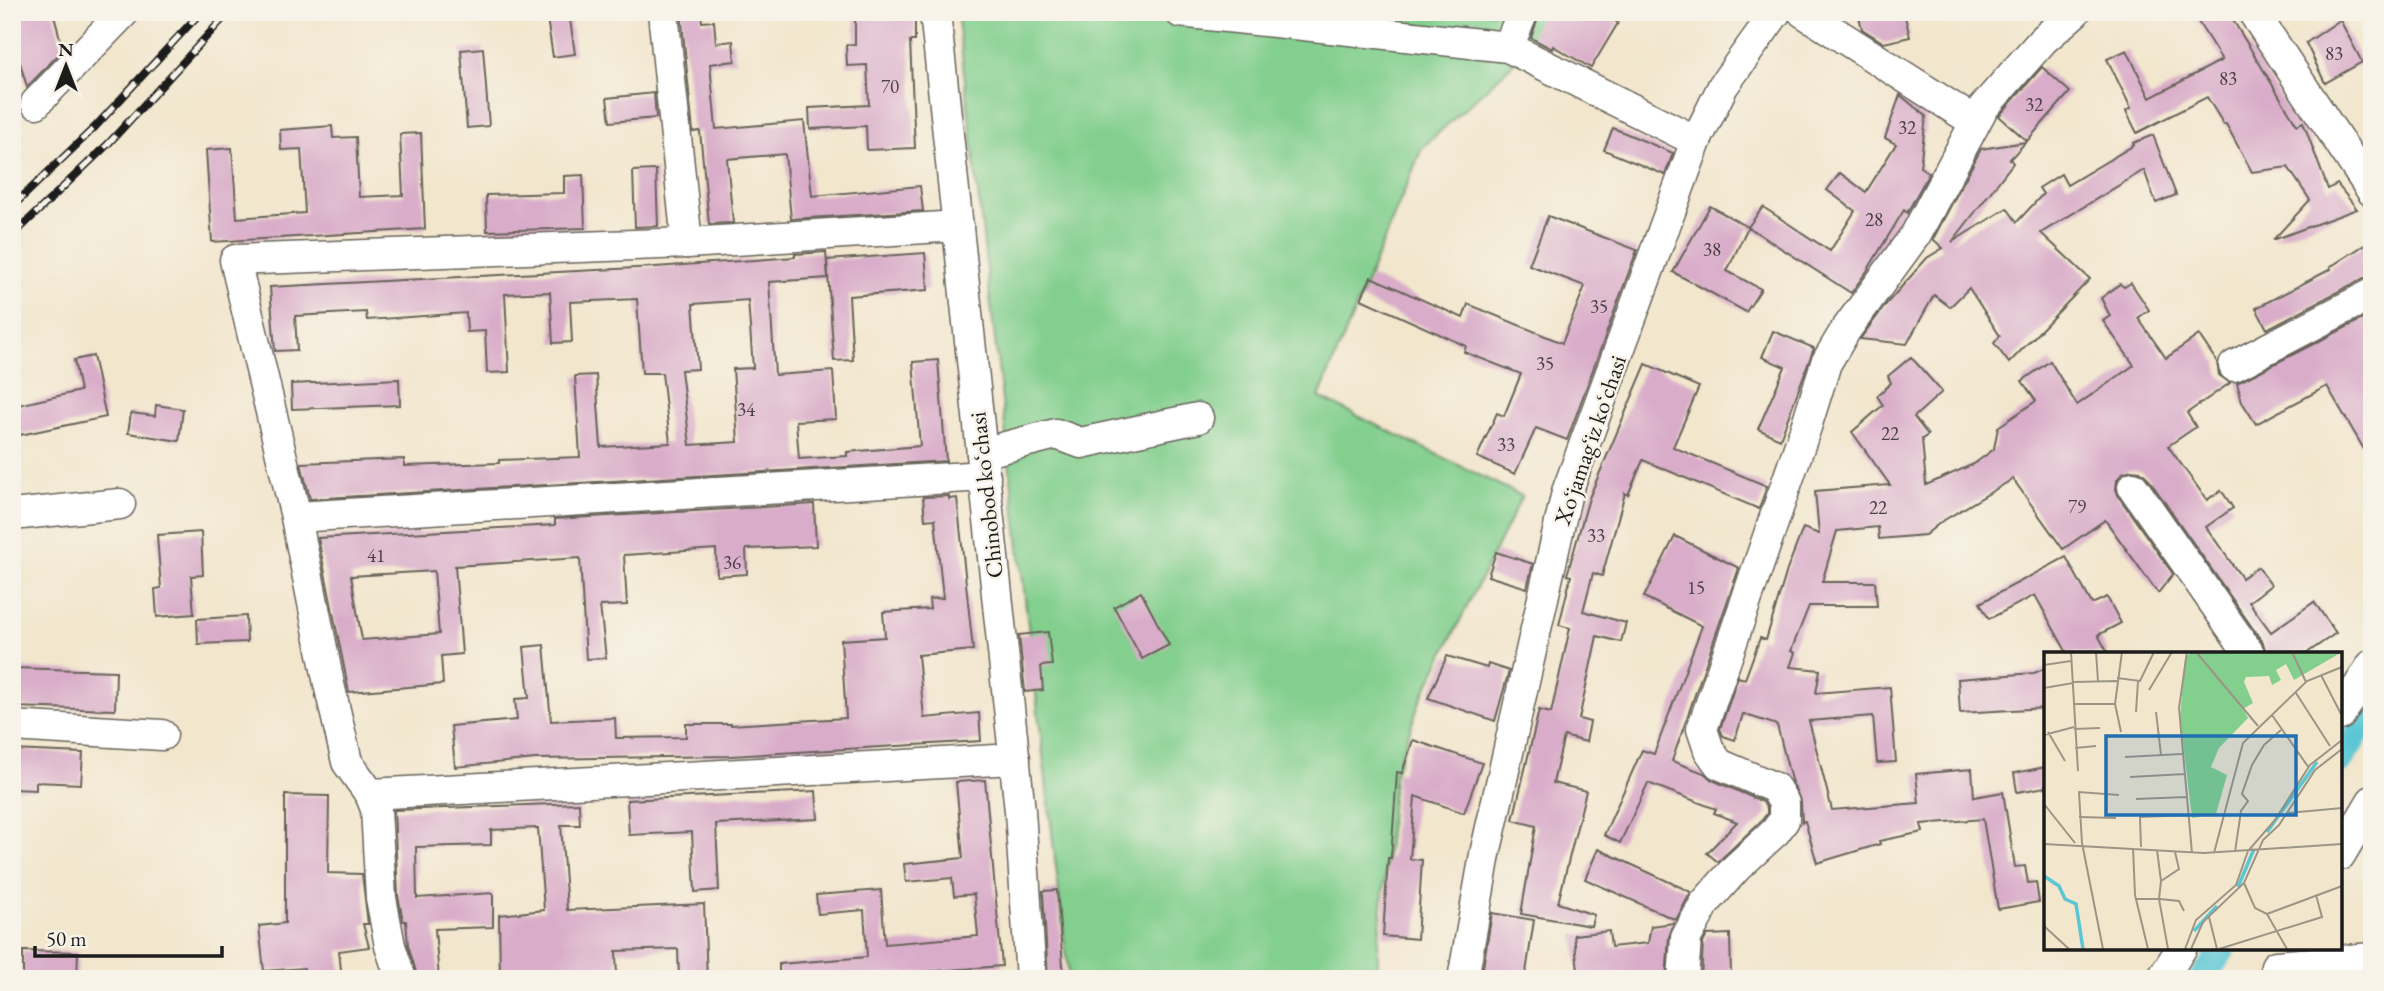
<svg xmlns="http://www.w3.org/2000/svg" width="2384" height="991" font-family="'EB Garamond',serif">
  <style>
    .green { fill: #82cf8e; stroke: #4f7655; stroke-width: 2 }
    .lines { fill: none; stroke-linecap: round; stroke-linejoin: round }
    .canal { stroke: #5bc7d4; stroke-width: 26 }
    .building { fill: #d9adc9; fill-rule: evenodd }
    .minor-casing { stroke: #67635a; stroke-width: 33 }
    .minor { stroke: #fff; stroke-width: 30 }
    .rail-casing { stroke: #1c1c1c; stroke-width: 8 }
    .rail { stroke: #f7f3e8; stroke-width: 5; stroke-dasharray: 16; stroke-linecap: butt }
    .labels { text-anchor: middle; stroke-width: 5; stroke-linejoin: round; paint-order: stroke }
    .number-label { font-size: 19px; fill: #4b4047 }
    .street-label { font-size: 23px; fill: #1c1c1c; stroke: #f7f3e8 }
    .inset-river { fill: none; stroke: #5bc7d4; stroke-width: 3.5 }
    .inset-road { fill: none; stroke: #9c9586; stroke-width: 2 }
    .view { fill: #1f6fb2; fill-opacity: 0.15; stroke: #1f6fb2; stroke-width: 3.5 }
    .inset-edge { fill: none; stroke: #1c1c1c; stroke-width: 3.5 }
  </style>
  <rect width="100%" height="100%" fill="#f7f3e8"/>
  <filter id="ink" filterUnits="userSpaceOnUse"><feTurbulence type="fractalNoise" baseFrequency=".0143" numOctaves="2"/><feDisplacementMap in="SourceGraphic" scale="14" xChannelSelector="R" yChannelSelector="G"/><feConvolveMatrix kernelMatrix="1 2 1 2 8 2 1 2 1" color-interpolation-filters="sRGB"/></filter>
  <filter id="wash" filterUnits="userSpaceOnUse"><feTurbulence type="fractalNoise" baseFrequency=".00686" numOctaves="4" result="noise"/><feDisplacementMap in="SourceGraphic" scale="28" xChannelSelector="R" yChannelSelector="G"/><feGaussianBlur stdDeviation="1.57" result="paint"/><feColorMatrix in="noise" values="0 0 0 0 0 0 0 0 0 0 0 0 0 0 0 0 0 1.4 0 .05"/><feComposite in="paint" operator="in"/></filter>
  <g filter="url(#wash)">
    <rect width="100%" height="100%" fill="#f2e6cd"/>
    <polygon class="green" points="957,12 1569,12 1422,148 1319,397 1522,496 1420,701 1394,776 1378,949 1378,979 1069,979"/>
    <g class="lines">
      <g class="canal">
        <polyline points="2340,761 2372,710"/>
        <polyline points="2203,979 2224,947"/>
      </g>
    </g>
    <g id="blocks">
      <g class="building">
        <polygon points="12,12 53,12 63,50 27,87 12,35"/>
        <polygon points="546,12 569,12 575,54 553,57"/>
        <polygon points="681,12 701,12 702,22 714,21 716,43 733,41 735,61 710,64 716,129 804,121 812,196 920,186 923,211 791,219 785,154 727,159 733,223 709,224 700,131 693,132"/>
        <polygon points="855,12 915,12 915,41 910,41 915,148 867,150 866,126 810,129 809,108 869,105 867,65 847,66 846,45 855,44"/>
        <polygon points="1540,12 1601,12 1618,23 1591,68 1553,46 1552,49 1531,38"/>
        <polygon points="1858,12 1904,12 1910,37 1884,43 1862,29"/>
        <polygon points="2192,12 2228,12 2297,125 2303,122 2328,189 2337,184 2357,209 2273,240 2310,200 2288,167 2252,172 2226,124 2224,125 2207,97 2137,133 2126,111 2131,108 2107,59 2127,50 2150,98 2222,60"/>
        <polygon points="2340,20 2362,62 2325,83 2306,43"/>
        <polygon points="483,48 489,126 467,128 461,50"/>
        <polygon points="2042,67 2070,92 2027,141 1999,116"/>
        <polygon points="654,93 656,118 610,122 607,98"/>
        <polygon points="1900,95 1926,116 1920,167 1929,173 1907,213 1904,210 1867,271 1851,293 1748,227 1763,207 1830,251 1855,211 1827,190 1840,173 1866,192 1896,144 1885,138"/>
        <polygon points="332,126 333,138 356,137 359,197 403,195 400,134 421,133 425,229 212,242 206,150 232,148 237,218 305,213 301,149 281,150 280,130"/>
        <polygon points="1613,128 1673,153 1665,175 1604,150"/>
        <polygon points="2153,135 2176,195 2156,203 2144,170 2041,233 2090,279 2009,363 1994,343 2000,336 1969,288 1950,307 1934,295 1907,344 1860,339 1888,302 1927,258 1943,248 1933,239 1981,149 2026,142 2010,159 2013,163 1952,242 2007,208 2017,222 2043,194 2039,188 2061,174 2067,185 2134,145 2133,143"/>
        <polygon points="656,170 658,226 635,227 633,171"/>
        <polygon points="583,175 585,228 487,231 486,195 564,193 564,176"/>
        <polygon points="1710,206 1748,227 1727,271 1761,289 1746,312 1673,272"/>
        <polygon points="1548,216 1637,250 1567,440 1536,428 1515,474 1477,457 1497,413 1504,416 1521,374 1464,352 1466,346 1361,299 1371,277 1463,318 1468,304 1562,343 1585,286 1529,265"/>
        <polygon points="2372,240 2372,277 2364,278 2267,329 2256,308 2331,269 2330,267"/>
        <path d="M826,252L828,278L769,282L775,375L833,371L836,419L796,421L799,459L847,456V452L920,446L913,362L938,360L946,461L310,499L301,463L404,459V466L499,463V460L580,457L575,376L596,375L601,447L670,443L662,373H642L637,299L570,302L572,342L553,343L550,292L505,294L509,372L487,373L485,331L467,332L466,313L367,320L366,312L295,316L297,350L275,351L270,287L655,267L795,257V254ZM748,300L753,368L733,369L738,442L690,445L681,370L698,369L693,304Z"/>
        <polygon points="925,253 928,290 849,296 853,360 834,361 827,260"/>
        <polygon points="2131,283 2149,310 2138,318 2166,358 2199,335 2217,362 2219,375 2230,383 2187,413 2196,427 2168,446 2207,500 2221,490 2233,508 2206,527 2242,578 2258,567 2271,585 2249,602 2271,632 2314,602 2336,633 2307,653 2266,653 2263,643 2147,477 2140,471 2131,470 2122,473 2117,480 2116,489 2119,497 2173,574 2158,593 2105,520 2063,549 2013,479 1941,522 1925,535 1879,539 1878,527 1837,531 1822,582 1875,582 1877,606 1809,606 1791,651 1795,653 1790,667 1820,670 1816,693 1890,687 1896,762 1877,763 1873,716 1809,721 1832,810 1919,803 1916,774 1972,769 1974,797 2003,792 2015,867 2025,866 2028,883 2036,882 2039,902 1998,909 1983,819 1921,824 1923,832 1879,841 1880,844 1817,863 1805,821 1802,822 1801,802 1791,780 1777,725 1743,714 1735,740 1723,736 1720,729 1738,677 1745,679 1760,638 1766,640 1787,570 1803,528 1819,534 1815,491 1890,485 1852,432 1883,405 1877,396 1891,383 1888,376 1911,357 1942,392 1914,417 1928,435 1922,439 1926,485 1974,464 1994,449 1998,427 2036,401 2022,381 2050,361 2077,405 2134,365 2103,321 2110,316 2101,298 2120,284 2124,287"/>
        <polygon points="2372,314 2372,463 2327,386 2256,424 2242,402 2237,383"/>
        <polygon points="1773,331 1814,348 1780,439 1758,429 1785,367 1762,357"/>
        <polygon points="93,356 106,417 20,435 14,406 80,391 74,360"/>
        <polygon points="1646,364 1699,387 1673,447 1767,486 1759,509 1643,460 1628,495 1625,493 1602,576 1593,573 1583,611 1626,623 1621,642 1597,636 1579,719 1590,722 1586,742 1564,736 1553,783 1586,791 1558,903 1594,915 1591,926 1521,914 1536,826 1513,820 1539,710 1551,713 1570,628 1559,625 1571,576 1567,575 1589,498"/>
        <polygon points="399,379 400,405 292,409 291,384"/>
        <polygon points="156,405 183,409 179,441 128,433 131,413 155,416"/>
        <polygon points="949,496 949,499 957,498 973,650 918,655 924,718 979,713 981,741 731,756 535,759 455,767 451,726 517,720 515,699 529,698 524,647 544,645 551,721 615,718 616,738 686,737 686,724 731,724 731,725 846,718 841,640 885,637 883,612 930,609 929,599 943,598 935,519 925,520 923,497"/>
        <path d="M814,504L816,546L746,549L747,574L717,576L716,549L624,555L627,605L600,606L606,658L586,659L580,558L455,566L462,654L441,656L443,684L349,692L318,538L555,525V519ZM434,571L439,634L362,640L351,576Z"/>
        <polygon points="201,532 203,575 191,576 194,614 157,617 155,589 161,588 157,535"/>
        <polygon points="1675,536 1739,568 1672,761 1704,773 1712,780 1763,802 1767,808 1767,814 1762,820 1718,862 1707,853 1737,822 1714,813 1716,809 1648,783 1620,843 1604,835 1642,750 1654,754 1702,626 1644,597"/>
        <polygon points="1496,552 1533,564 1527,588 1488,576"/>
        <polygon points="2066,557 2092,604 2107,597 2121,623 2098,635 2108,653 2067,653 2035,595 1989,619 1980,603"/>
        <polygon points="1141,592 1169,645 1142,659 1114,607"/>
        <polygon points="246,616 247,642 198,644 197,619"/>
        <polygon points="1048,632 1052,665 1041,666 1043,690 1025,692 1019,635"/>
        <polygon points="1447,656 1487,668 1488,664 1509,671 1495,721 1428,698"/>
        <polygon points="12,668 116,671 115,710 12,707"/>
        <polygon points="2046,668 2046,708 1960,713 1958,679 2034,673"/>
        <polygon points="1413,740 1482,763 1464,813 1415,796 1410,859 1422,860 1417,939 1383,936 1388,858 1391,858 1397,772 1402,773"/>
        <polygon points="12,750 83,753 81,784 36,782 36,790 12,789"/>
        <polygon points="2046,767 2046,787 2017,792 2014,773"/>
        <polygon points="985,780 1002,966 831,979 779,979 779,964 867,957 864,910 818,914 816,895 881,890 885,944 978,936 974,894 954,896 952,878 906,882 904,864 963,858 956,782"/>
        <polygon points="816,791 818,819 716,824 719,890 695,892 692,832 629,835 627,800"/>
        <polygon points="285,795 329,796 328,873 362,874 368,924 363,924 369,947 339,951 342,979 305,979 304,968 264,971 259,926 285,923"/>
        <polygon points="579,803 580,825 561,825 567,910 704,904 707,979 679,979 678,949 616,951 617,979 500,979 499,915 544,910 538,828 491,830 491,845 416,847 417,898 493,893 493,927 435,929 439,979 418,979 408,945 406,921 403,921 398,896 394,810"/>
        <polygon points="1598,849 1691,892 1676,920 1585,879"/>
        <polygon points="1057,890 1064,979 1048,979 1043,891"/>
        <polygon points="1492,913 1534,920 1525,979 1481,979"/>
        <polygon points="1674,923 1669,937 1666,979 1579,979 1574,935 1609,931 1611,947 1648,943 1651,926"/>
        <polygon points="1730,934 1731,977 1701,979 1703,943 1707,935"/>
        <polygon points="23,951 78,952 77,979 23,979"/>
      </g>
    </g>
  </g>
  <g filter="url(#ink)">
    <use href="#blocks" fill-opacity="0" stroke="#67635a" stroke-width="2"/>
    <g class="lines">
      <g class="minor-casing">
        <g id="minor">
          <polyline points="663,12 687,243"/>
          <polyline points="935,12 1020,811 1031,979"/>
          <polyline points="1180,12 1508,47 1696,141"/>
          <polyline points="1803,12 1975,122"/>
          <polyline points="2253,12 2372,191"/>
          <polyline points="1508,47 1523,12"/>
          <polyline points="36,103 124,12"/>
          <polyline points="2234,366 2372,294"/>
          <polyline points="982,453 1056,434 1081,443 1198,418"/>
          <polyline points="2133,487 2249,653"/>
          <polyline points="12,515 120,504"/>
          <polyline points="296,517 985,476"/>
          <polyline points="2340,715 2372,665"/>
          <polyline points="12,726 162,735"/>
          <polyline points="370,794 1015,759"/>
          <polyline points="2340,855 2372,801"/>
          <polyline points="2276,966 2372,958"/>
          <polyline points="401,979 390,946 381,898 376,809 370,794 347,762 329,684 296,517 235,260 687,243 958,226"/>
          <polyline points="1463,979 1485,854 1567,492 1696,141 1723,86 1776,12"/>
          <polyline points="1683,979 1686,938 1705,903 1736,868 1775,832 1784,820 1784,803 1775,788 1719,764 1709,750 1702,729 1806,427 1826,363 1845,331 1916,234 1983,108 2043,40 2075,12"/>
          <polyline points="2162,979 2182,947"/>
        </g>
      </g>
      <use href="#minor" class="minor"/>
      <g class="rail-casing">
        <g id="rail">
          <polyline points="12,207 95,127 201,12"/>
          <polyline points="12,236 108,144 229,12"/>
        </g>
      </g>
      <use href="#rail" class="rail"/>
    </g>
  </g>
  <g class="labels">
    <g class="number-label">
      <text x="2334" y="60">83</text>
      <text x="2228" y="85">83</text>
      <text x="890" y="93">70</text>
      <text x="2034" y="111">32</text>
      <text x="1907" y="134">32</text>
      <text x="1874" y="226">28</text>
      <text x="1712" y="256">38</text>
      <text x="1599" y="313">35</text>
      <text x="1545" y="370">35</text>
      <text x="746" y="416">34</text>
      <text x="1890" y="440">22</text>
      <text x="1506" y="451">33</text>
      <text x="2077" y="513">79</text>
      <text x="1878" y="514">22</text>
      <text x="1596" y="542">33</text>
      <text x="376" y="562">41</text>
      <text x="732" y="569">36</text>
      <text x="1696" y="594">15</text>
    </g>
    <g class="street-label">
      <text transform="translate(1590 440) rotate(-71)" y="8">Xoʻjamagʻiz koʻchasi</text>
      <text transform="translate(986 495) rotate(-96)" y="8">Chinobod koʻchasi</text>
    </g>
  </g>
  <g transform="translate(2044 652)">
    <rect width="298" height="298" fill="#f2e6cd"/>
    <path d="M147,0H298L250,28L242,12L232,18L237,28L228,33L225,24L202,25L200,30L209,51L199,57L204,66L175,96L167,115L183,123L172,162L148,166L136,66L141,6Z" fill="#82cf8e"/>
    <path class="inset-river" d="M223,180L273,110M0,224L15,234L21,247L32,252L39,297M194,235L210,197M150,279L173,254"/>
    <path class="inset-road" d="M27,0L34,119M52,0L54,29M143,0L135,56L148,201M152,0L214,74M248,0L262,30M0,13L27,9M277,23L298,64M73,26L96,29L110,0M29,30L73,29M0,36L29,31M105,38L128,0M252,41L286,94M30,52H71M92,60L94,29M112,60L117,103M228,63L265,116M30,77L56,76M4,80L21,109M77,80L71,52L78,0M0,83L30,75M31,96L52,94M81,105L138,102M86,125L141,122M92,147L143,145M0,152L31,191M244,161L298,156M35,165L72,166M0,192L160,201L298,192M97,195L96,165L144,163M89,196L91,243L104,297M113,198L117,229L135,217L131,200M191,200L197,159L204,149L198,142L208,113L220,93L237,78M170,201L199,91L263,29L298,15M200,231L211,256L223,262L243,297M92,247H115L117,229M223,262L298,234M165,265L173,297M0,274L25,297M59,297L38,191L35,140L75,143M124,297L115,247L135,249L140,259M141,297L152,268L192,233L204,199L231,168L266,113L298,88M147,297L159,270L200,231L219,188L235,173L271,118L298,97M175,297L278,265L272,243"/>
    <path class="view" d="M62,84H252V163H62Z"/>
    <rect width="298" height="298" class="inset-edge"/>
  </g>
  <rect width="2384" height="991" fill="none" stroke="#f7f3e8" stroke-width="42"/>
  <g transform="translate(66 66)" stroke="#f7f3e8" stroke-width="5" paint-order="stroke">
  <path d="M0-5L12 26L0 18L-12 26Z" fill="#1c1c1c"/>
  <text y="-10" font-size="19" font-weight="bold" text-anchor="middle" fill="#1c1c1c">N</text>
  </g>
  <path d="M35 946v10h187v-10" fill="none" stroke="#1c1c1c" stroke-width="3.5"/>
  <text x="46" y="946" font-size="21" fill="#1c1c1c" stroke="#f7f3e8" stroke-width="5" paint-order="stroke">50 m</text>
</svg>
